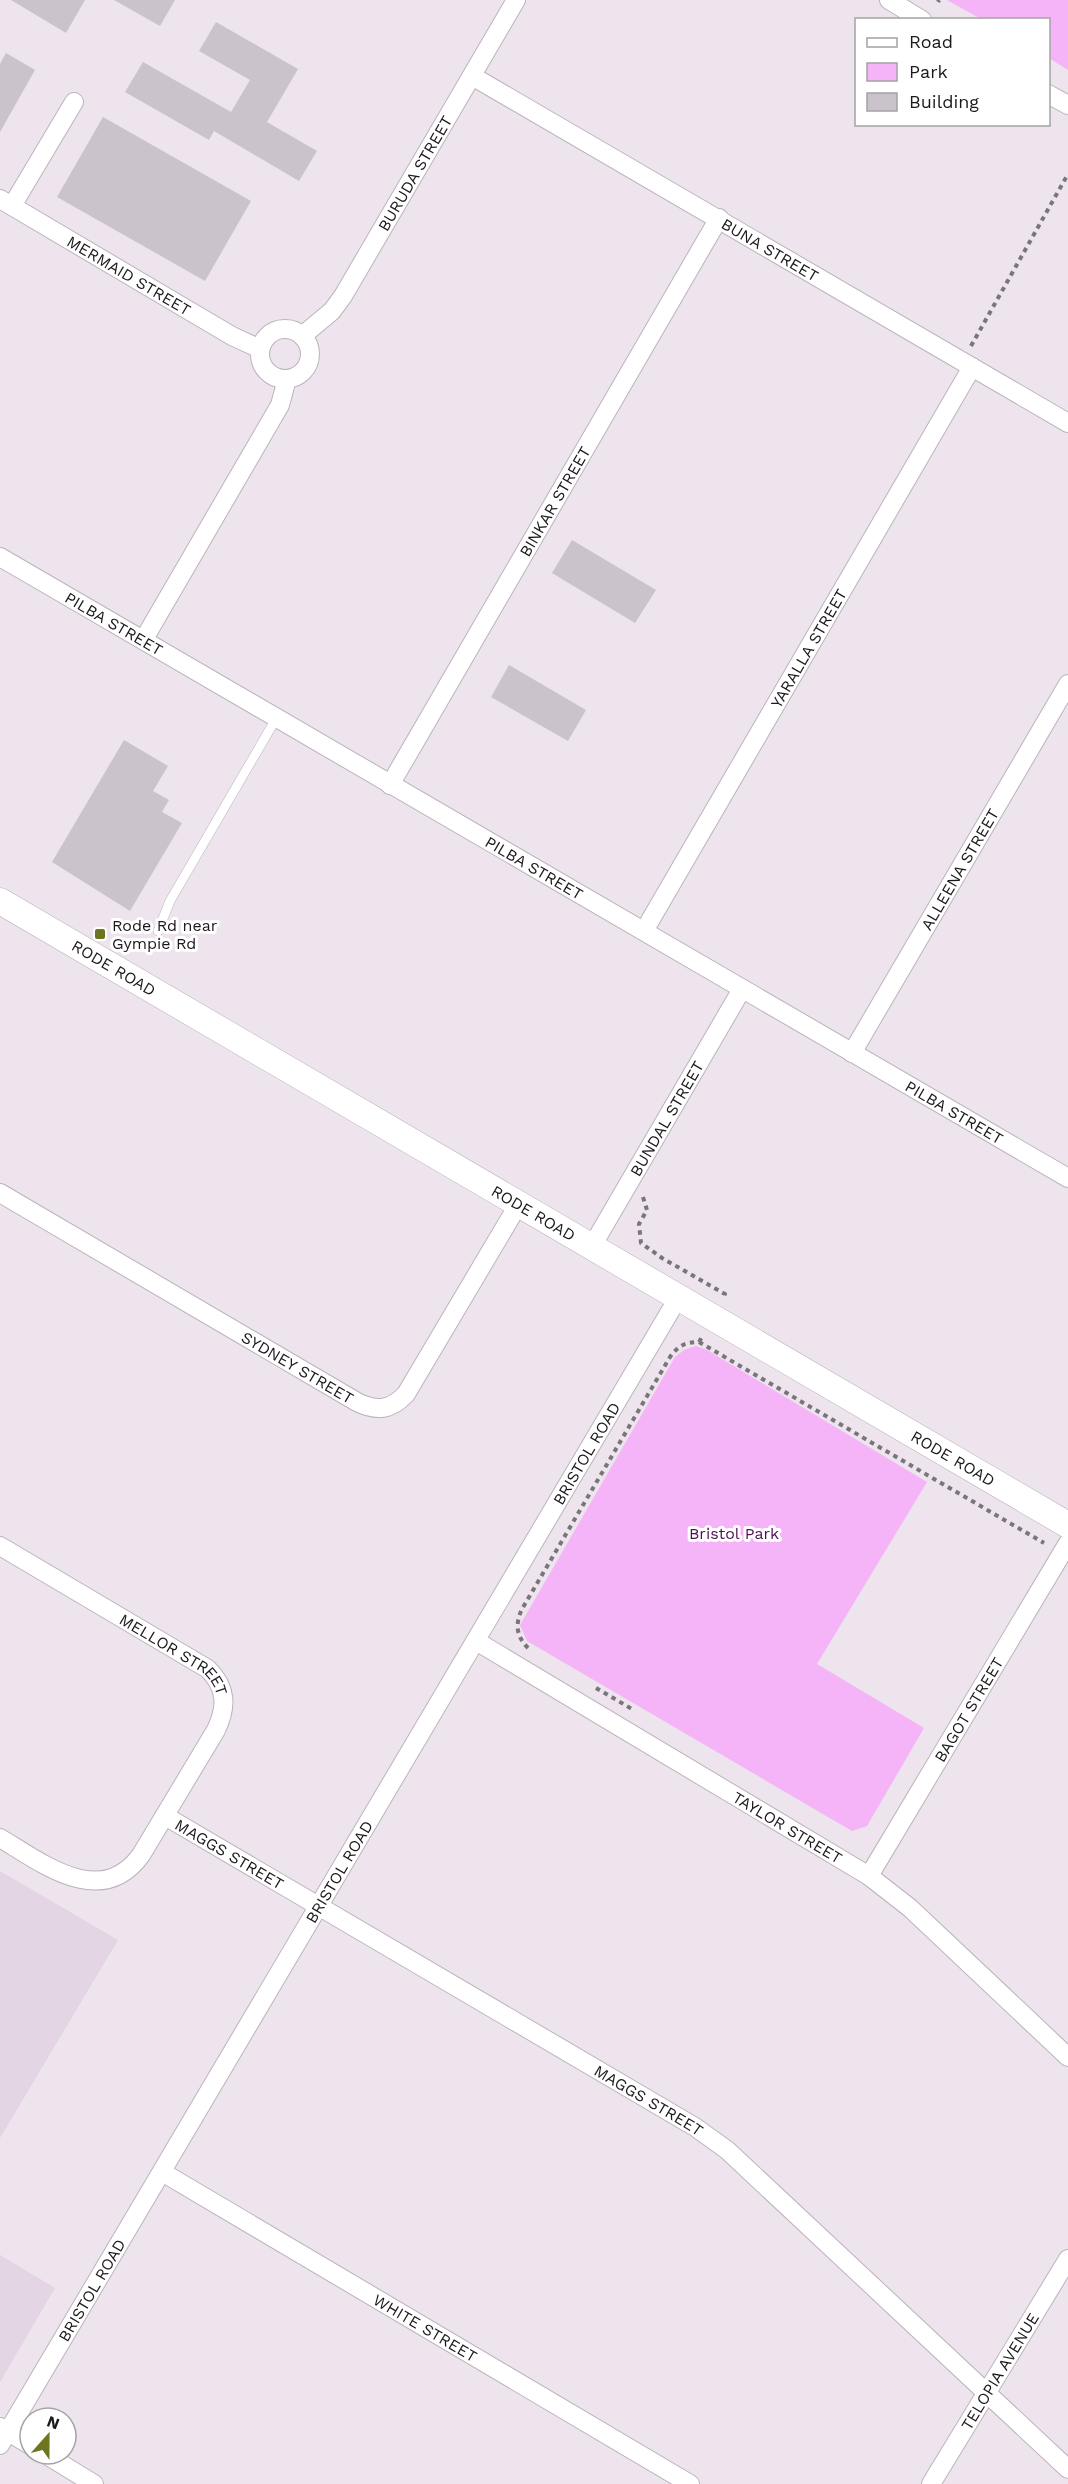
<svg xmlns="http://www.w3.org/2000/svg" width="1068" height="2484" font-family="'Work Sans',sans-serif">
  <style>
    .built { fill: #e3d5e3 }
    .green { fill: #f5b3f8 }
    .building { fill: #cbc3cb }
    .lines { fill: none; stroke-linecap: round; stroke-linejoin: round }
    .lane-casing { stroke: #bbb3bc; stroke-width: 10 }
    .street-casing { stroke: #bbb3bc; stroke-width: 20 }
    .secondary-casing { stroke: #bbb3bc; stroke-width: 27 }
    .path { stroke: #7b757b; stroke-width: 4; stroke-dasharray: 4.5 4.5; stroke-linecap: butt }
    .lane { stroke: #fff; stroke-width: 9 }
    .street { stroke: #fff; stroke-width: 18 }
    .secondary { stroke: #fff; stroke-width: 26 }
    .poi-dot { fill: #6d751f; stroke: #fff; stroke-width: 2 }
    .labels { text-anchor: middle; stroke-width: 6; stroke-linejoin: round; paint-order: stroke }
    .street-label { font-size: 16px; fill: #1c191c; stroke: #fff }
    .poi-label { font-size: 16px; fill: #1c191c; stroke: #fff; text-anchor: start }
    .park-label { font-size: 16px; fill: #4f1054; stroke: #fff }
  </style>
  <rect width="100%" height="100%" fill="#ede4ed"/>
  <g class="built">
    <polygon points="0,1871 118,1940 0,2138"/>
    <polygon points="0,2255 55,2288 0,2382"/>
  </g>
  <g class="green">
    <polygon points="947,0 1068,0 1068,70 1049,58 1048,20 981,19"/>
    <polygon points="696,1346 707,1350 927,1482 817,1664 924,1728 867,1826 852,1831 527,1641 520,1625 675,1357 684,1350"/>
  </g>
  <g class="building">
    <polygon points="11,0 85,0 66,33"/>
    <polygon points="114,0 175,0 160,26"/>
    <polygon points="216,22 298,69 267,122 317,151 299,181 214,131 209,140 125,92 143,62 231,112 250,80 199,51"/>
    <polygon points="6,53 35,70 0,132 0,64"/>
    <polygon points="103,117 251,201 205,281 57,197"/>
    <polygon points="572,540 656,590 635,623 552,573"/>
    <polygon points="509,665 586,710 568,741 491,697"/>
    <polygon points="124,740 168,766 153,791 169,800 162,812 182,823 130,911 52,862"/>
  </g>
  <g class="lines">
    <g class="lane-casing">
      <polyline id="lane" points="158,931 170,901 277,717"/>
    </g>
    <g class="street-casing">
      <g id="street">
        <polyline points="889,0 922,20"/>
        <path id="s1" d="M472,76L1068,423"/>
        <polyline points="1048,94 1068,105"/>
        <path id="s2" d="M0,199L232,336L260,349"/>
        <polyline points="12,206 74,102"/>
        <circle cx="285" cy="354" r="25"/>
        <path id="s3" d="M302,336L332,311L343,296L516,0"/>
        <path id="s4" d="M0,557L1068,1178"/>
        <polyline points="144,639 280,405 287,379"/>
        <path id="s5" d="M390,785L719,218"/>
        <path id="s6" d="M644,931L972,367"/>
        <path id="s7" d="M852,1053L1068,684"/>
        <path id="s8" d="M0,1193L357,1402C377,1412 391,1410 406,1394L518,1205"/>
        <path id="s9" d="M591,1248L742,989"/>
        <path id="s10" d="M0,1546L208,1669C227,1688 227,1707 216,1730L141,1855C101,1910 42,1863 0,1838"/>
        <path id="s11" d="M476,1641L869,1876L910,1908L1068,2057"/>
        <path id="s12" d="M165,1816L695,2127L727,2150L1068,2469"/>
        <path id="s13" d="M869,1876L1068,1543"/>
        <path id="s14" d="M162,2172L690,2484"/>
        <polyline points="0,2427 30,2445"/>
        <path id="s15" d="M0,2445L678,1298"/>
        <polyline points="45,2454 94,2484"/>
        <path id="s16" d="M931,2484L1068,2259"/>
      </g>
    </g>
    <g class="secondary-casing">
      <g id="secondary">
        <path id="s17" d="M0,901L1068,1525"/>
      </g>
    </g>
    <g class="path">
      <polyline points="938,2 939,0"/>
      <polyline points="971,346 1068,174"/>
      <polyline points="643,1197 647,1210 639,1224 641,1243 662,1258 725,1294 723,1299"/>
      <polyline points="699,1342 1044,1543"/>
      <path d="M528,1648C516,1636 515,1624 522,1609L670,1357C678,1346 685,1342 699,1342L702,1337"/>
      <polyline points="596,1688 632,1709 630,1711"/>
    </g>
    <use href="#lane" class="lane"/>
    <use href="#street" class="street"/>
    <use href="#secondary" class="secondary"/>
  </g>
  <rect class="poi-dot" x="94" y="928" width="12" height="12" rx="3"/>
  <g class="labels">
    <g class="street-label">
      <text dy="6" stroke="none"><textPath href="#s3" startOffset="200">BURUDA STREET</textPath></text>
      <text dy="6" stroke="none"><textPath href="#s1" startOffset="345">BUNA STREET</textPath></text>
      <text dy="6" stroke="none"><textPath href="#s2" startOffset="150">MERMAID STREET</textPath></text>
      <text dy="6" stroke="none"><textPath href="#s5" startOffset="328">BINKAR STREET</textPath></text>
      <text dy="6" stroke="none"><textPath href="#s4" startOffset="132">PILBA STREET</textPath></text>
      <text dy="6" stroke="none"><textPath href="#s6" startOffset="327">YARALLA STREET</textPath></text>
      <text dy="6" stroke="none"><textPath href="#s4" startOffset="618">PILBA STREET</textPath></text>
      <text dy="6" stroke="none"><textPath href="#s7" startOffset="213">ALLEENA STREET</textPath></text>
      <text dy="6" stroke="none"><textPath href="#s17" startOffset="132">RODE ROAD</textPath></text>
      <text dy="6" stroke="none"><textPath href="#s4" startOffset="1104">PILBA STREET</textPath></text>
      <text dy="6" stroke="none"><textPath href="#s9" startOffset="150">BUNDAL STREET</textPath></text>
      <text dy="6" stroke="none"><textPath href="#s17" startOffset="618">RODE ROAD</textPath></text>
      <text dy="6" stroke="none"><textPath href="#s8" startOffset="345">SYDNEY STREET</textPath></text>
      <text dy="6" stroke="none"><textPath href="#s15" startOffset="1152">BRISTOL ROAD</textPath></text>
      <text dy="6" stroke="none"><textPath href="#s17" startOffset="1104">RODE ROAD</textPath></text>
      <text dy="6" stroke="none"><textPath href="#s10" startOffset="206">MELLOR STREET</textPath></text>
      <text dy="6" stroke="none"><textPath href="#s13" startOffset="194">BAGOT STREET</textPath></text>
      <text dy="6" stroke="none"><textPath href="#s11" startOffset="363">TAYLOR STREET</textPath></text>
      <text dy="6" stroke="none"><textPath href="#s12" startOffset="75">MAGGS STREET</textPath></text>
      <text dy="6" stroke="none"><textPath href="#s15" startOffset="666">BRISTOL ROAD</textPath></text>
      <text dy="6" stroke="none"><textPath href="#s12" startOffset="561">MAGGS STREET</textPath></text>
      <text dy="6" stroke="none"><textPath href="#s15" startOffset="180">BRISTOL ROAD</textPath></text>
      <text dy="6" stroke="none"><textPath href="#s14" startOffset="306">WHITE STREET</textPath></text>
      <text dy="6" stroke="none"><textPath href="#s16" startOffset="132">TELOPIA AVENUE</textPath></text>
    </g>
    <g class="poi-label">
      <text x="112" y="931">Rode Rd near<tspan x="112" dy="18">Gympie Rd</tspan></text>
    </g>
    <g class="park-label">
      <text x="734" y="1539">Bristol Park</text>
    </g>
  </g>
  <rect x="855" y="18" width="195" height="108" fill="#ffffff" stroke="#a4a3a4" stroke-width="1.5"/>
  <rect x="867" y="38" width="30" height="9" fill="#ffffff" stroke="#a4a3a4" stroke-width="1.5"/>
  <text x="909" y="48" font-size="18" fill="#1c191c">Road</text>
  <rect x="867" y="63" width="30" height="18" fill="#f5b3f8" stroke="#a4a3a4" stroke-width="1.5"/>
  <text x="909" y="78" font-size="18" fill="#1c191c">Park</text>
  <rect x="867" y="93" width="30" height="18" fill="#cbc3cb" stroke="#a4a3a4" stroke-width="1.5"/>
  <text x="909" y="108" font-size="18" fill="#1c191c">Building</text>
  <g transform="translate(48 2436) rotate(21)"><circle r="28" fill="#ffffff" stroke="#a4a3a4" stroke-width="1.5"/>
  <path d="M0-4.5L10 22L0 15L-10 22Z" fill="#6d751f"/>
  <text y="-9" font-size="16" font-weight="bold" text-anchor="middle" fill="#1c191c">N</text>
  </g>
</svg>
